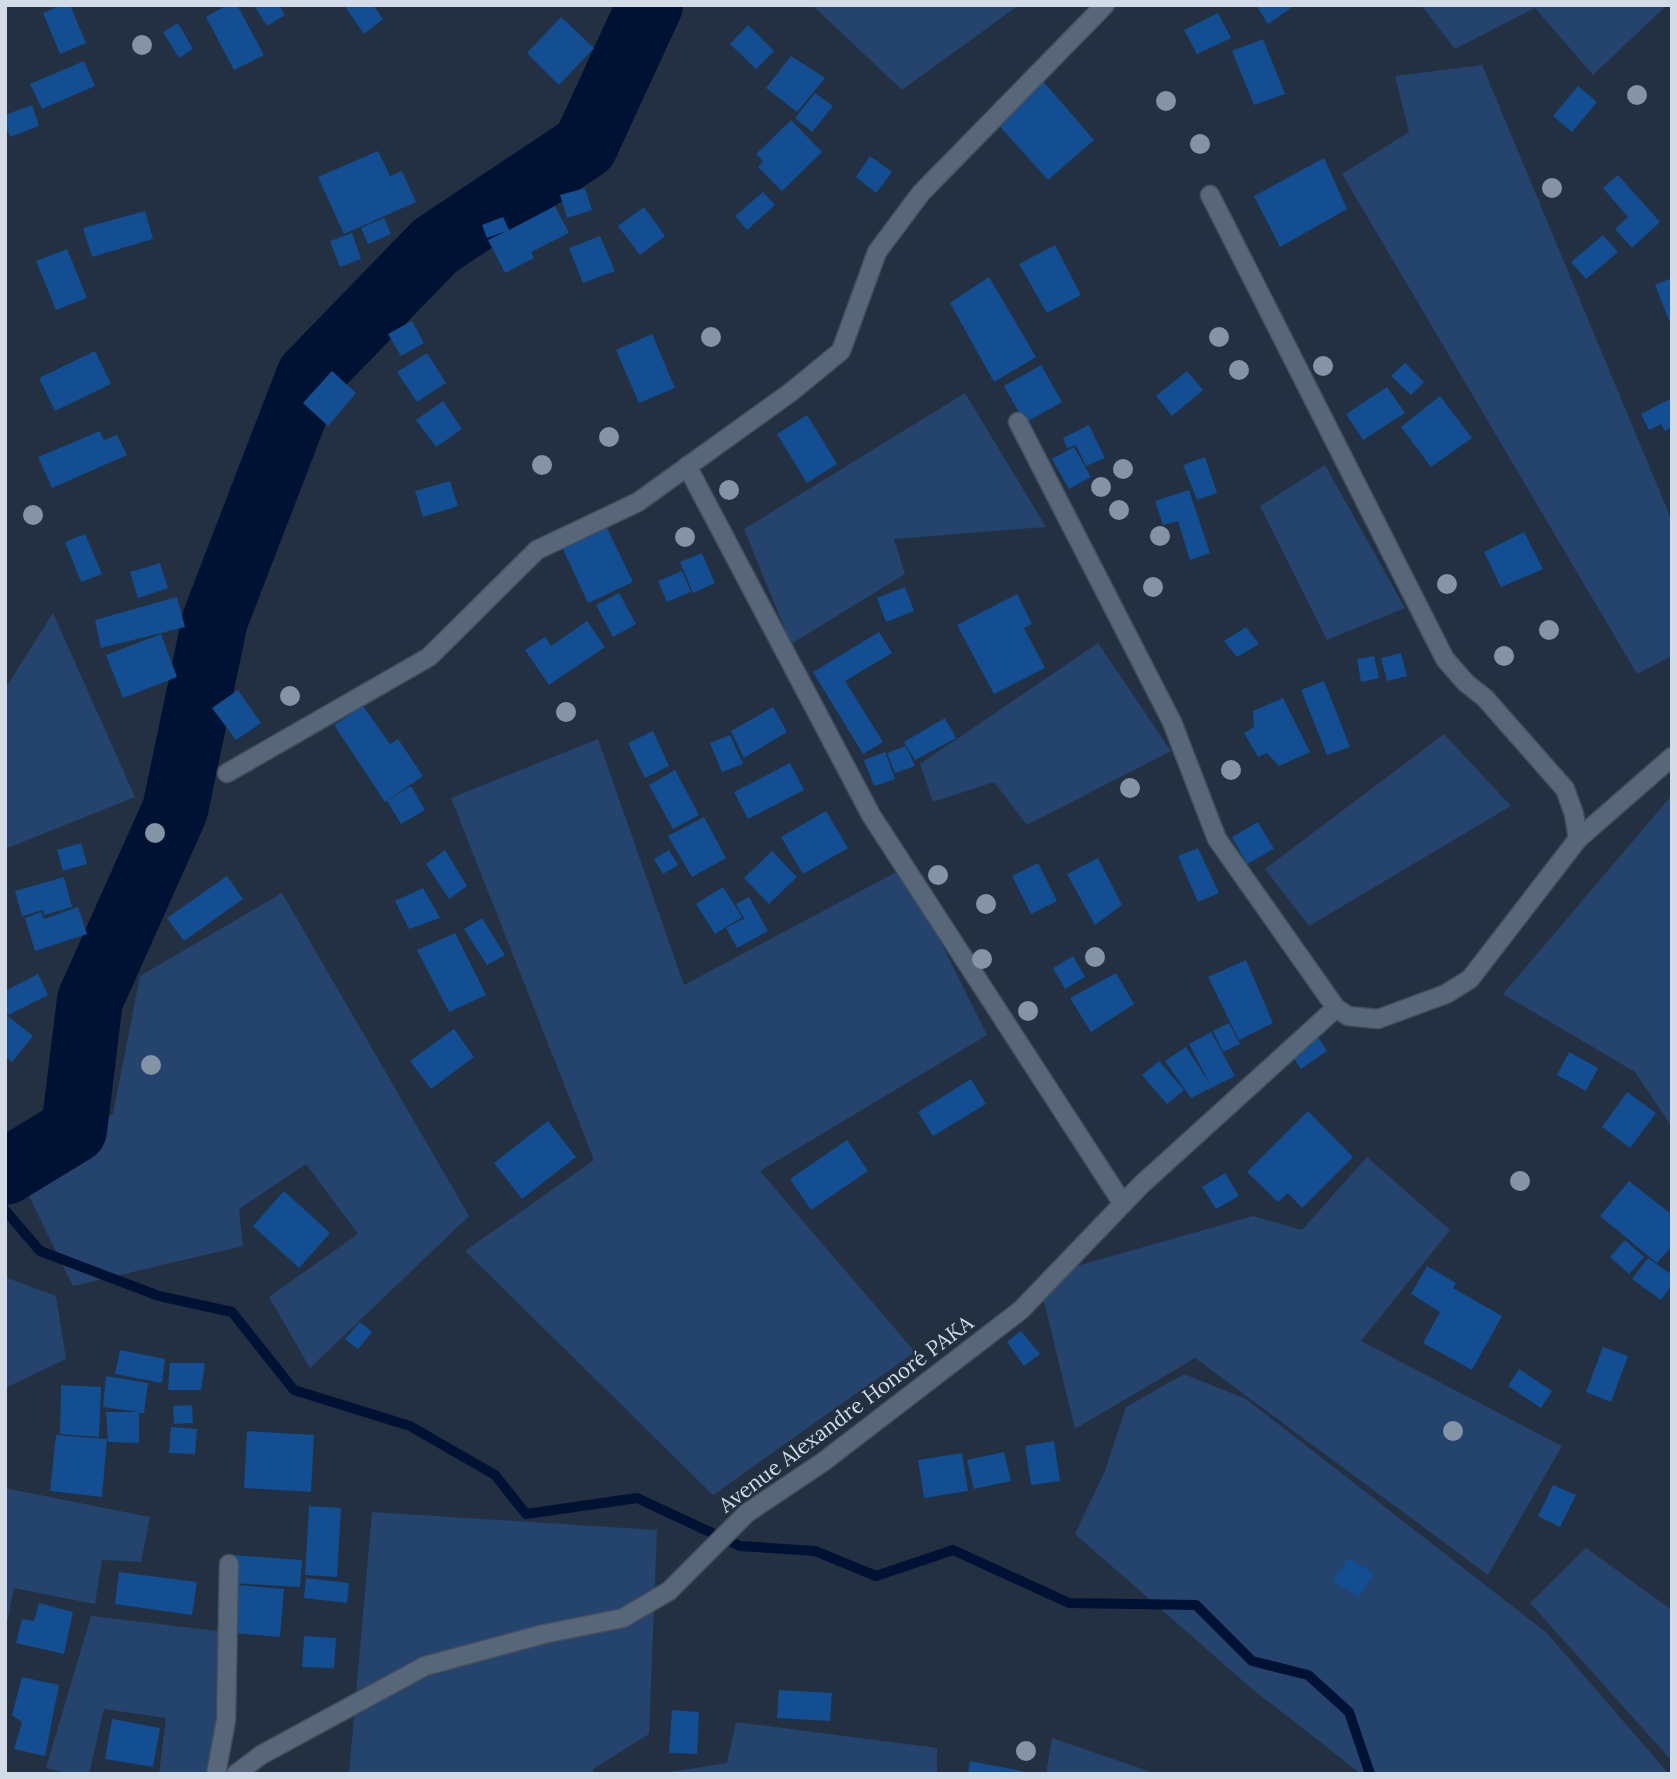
<svg xmlns="http://www.w3.org/2000/svg" width="1677" height="1779" font-family="Lora,serif">
  <style>
    .green { fill: #24446d }
    .lines { fill: none; stroke-linecap: round; stroke-linejoin: round }
    .stream { stroke: #001234; stroke-width: 10 }
    .river { stroke: #001234; stroke-width: 66 }
    .building { fill: #124e91 }
    .street-casing { stroke: #434e5c; stroke-width: 21 }
    .street { stroke: #576679; stroke-width: 18 }
    .tree { fill: #8493a6 }
    .labels { text-anchor: middle; stroke-width: 5; stroke-linejoin: round; paint-order: stroke }
    .street-label { font-size: 21px; fill: #d2dbe6; stroke: #223041 }
  </style>
  <rect width="100%" height="100%" fill="#223041"/>
  <g class="green">
    <polygon points="812,5 1019,5 902,90"/>
    <polygon points="1421,5 1667,5 1593,75 1535,8 1455,49"/>
    <polygon points="1482,65 1672,521 1672,656 1637,674 1342,174 1409,132 1395,76"/>
    <polygon points="965,393 1046,527 894,539 905,574 791,644 744,529"/>
    <polygon points="1325,465 1405,608 1327,640 1260,506"/>
    <polygon points="53,613 135,797 5,849 5,689"/>
    <polygon points="1098,643 1171,751 1027,825 994,782 933,802 920,764"/>
    <polygon points="1444,734 1511,806 1309,926 1265,869"/>
    <polygon points="598,739 684,985 904,868 987,1035 760,1171 915,1352 713,1495 465,1251 594,1160 451,798"/>
    <polygon points="1672,795 1672,1127 1635,1072 1503,994"/>
    <polygon points="282,893 469,1216 310,1368 269,1297 358,1234 306,1164 239,1209 243,1246 73,1286 14,1166 113,1114 140,976"/>
    <polygon points="1367,1157 1450,1230 1361,1341 1562,1446 1488,1575 1195,1358 1075,1429 1038,1277 1253,1216 1302,1230"/>
    <polygon points="5,1277 56,1296 66,1359 5,1388"/>
    <polygon points="1184,1374 1246,1399 1547,1633 1669,1774 1361,1774 1251,1688 1075,1534 1105,1471 1126,1407"/>
    <polygon points="5,1488 150,1517 141,1562 102,1560 95,1604 14,1588 5,1633"/>
    <polygon points="372,1512 657,1530 649,1734 593,1769 594,1774 349,1774"/>
    <polygon points="1586,1548 1672,1610 1672,1761 1530,1603"/>
    <polygon points="91,1616 218,1631 214,1774 159,1774 166,1718 104,1709 89,1774 69,1774 46,1768"/>
    <polygon points="736,1722 937,1748 937,1774 657,1774 727,1763"/>
    <polygon points="1052,1738 1157,1774 1046,1774"/>
  </g>
  <g class="lines">
    <polyline class="stream" points="5,1210 40,1251 159,1296 232,1312 294,1390 410,1426 495,1475 526,1514 637,1498 740,1546 815,1551 876,1576 953,1550 1069,1603 1196,1605 1252,1661 1308,1675 1349,1712 1370,1774"/>
    <polyline class="river" points="5,1172 74,1130 90,1000 175,810 215,620 309,376 435,246 585,146 650,5"/>
  </g>
  <g class="building">
    <polygon points="61,5 70,5 86,43 60,54 43,13"/>
    <polygon points="227,5 237,5 264,55 234,70 206,17"/>
    <polygon points="257,5 279,5 285,15 267,26 255,7"/>
    <polygon points="344,5 373,5 383,19 364,34"/>
    <polygon points="1256,5 1295,5 1268,24"/>
    <polygon points="1218,13 1231,38 1197,54 1184,30"/>
    <polygon points="561,17 594,48 559,85 527,53"/>
    <polygon points="178,23 193,49 179,58 163,32"/>
    <polygon points="748,25 774,51 756,69 730,44"/>
    <polygon points="1263,39 1285,94 1254,105 1232,51"/>
    <polygon points="791,56 825,78 797,112 766,88"/>
    <polygon points="84,61 95,86 42,109 30,84"/>
    <polygon points="1042,80 1094,140 1048,180 995,121"/>
    <polygon points="1578,86 1597,102 1572,132 1553,116"/>
    <polygon points="815,93 833,106 812,132 795,118"/>
    <polygon points="32,105 39,126 10,137 5,123 5,115"/>
    <polygon points="791,120 822,152 782,191 758,167 763,161 756,154"/>
    <polygon points="378,151 390,176 402,171 416,202 344,234 318,177"/>
    <polygon points="870,156 892,172 876,193 856,177"/>
    <polygon points="1324,158 1347,209 1280,247 1254,196"/>
    <polygon points="1618,175 1660,222 1632,248 1615,229 1628,217 1603,188"/>
    <polygon points="585,188 592,210 567,218 560,195"/>
    <polygon points="763,192 775,205 747,230 735,216"/>
    <polygon points="555,206 569,233 531,252 534,258 505,273 488,240 506,231 487,238 482,225 503,217 509,230"/>
    <polygon points="644,207 665,236 640,255 618,226"/>
    <polygon points="145,211 153,239 92,257 83,228"/>
    <polygon points="384,218 391,234 368,244 361,228"/>
    <polygon points="352,233 361,259 340,267 330,241"/>
    <polygon points="1603,235 1618,252 1586,279 1571,262"/>
    <polygon points="600,236 615,271 583,283 569,248"/>
    <polygon points="1055,245 1081,295 1047,313 1019,264"/>
    <polygon points="67,249 87,298 56,310 36,261"/>
    <polygon points="989,277 1036,357 994,382 950,303"/>
    <polygon points="1672,278 1672,322 1670,323 1655,285"/>
    <polygon points="412,321 424,343 401,356 388,334"/>
    <polygon points="652,334 675,388 639,403 616,350"/>
    <polygon points="95,351 111,384 55,411 39,378"/>
    <polygon points="427,353 446,383 417,402 397,372"/>
    <polygon points="1405,363 1424,382 1411,395 1391,376"/>
    <polygon points="1041,365 1062,402 1025,423 1004,386"/>
    <polygon points="332,371 356,393 328,426 303,403"/>
    <polygon points="1187,371 1203,390 1172,416 1156,396"/>
    <polygon points="1387,387 1405,413 1363,440 1346,414"/>
    <polygon points="1440,396 1472,438 1431,467 1401,427"/>
    <polygon points="1672,398 1672,427 1665,431 1661,424 1649,430 1641,414"/>
    <polygon points="443,401 462,429 436,447 416,420"/>
    <polygon points="807,415 837,464 807,483 777,434"/>
    <polygon points="1089,425 1105,458 1086,466 1076,445 1067,448 1063,438"/>
    <polygon points="100,431 104,440 117,435 127,455 52,488 38,457"/>
    <polygon points="1074,447 1091,477 1069,489 1052,459"/>
    <polygon points="1205,457 1217,493 1197,500 1183,465"/>
    <polygon points="450,481 458,506 423,517 415,491"/>
    <polygon points="1189,490 1210,553 1190,560 1178,521 1163,525 1155,501"/>
    <polygon points="606,526 633,582 588,603 562,547"/>
    <polygon points="1524,532 1543,569 1501,587 1484,552"/>
    <polygon points="85,534 102,574 81,582 65,542"/>
    <polygon points="702,553 715,583 693,593 680,562"/>
    <polygon points="160,563 168,588 138,598 130,572"/>
    <polygon points="682,571 691,592 667,602 658,581"/>
    <polygon points="905,587 914,611 886,622 877,598"/>
    <polygon points="619,593 636,624 613,637 596,605"/>
    <polygon points="1017,594 1032,624 1024,628 1045,668 994,694 957,625"/>
    <polygon points="177,597 185,627 101,648 95,620"/>
    <polygon points="587,621 605,647 549,685 525,650 545,637 551,646"/>
    <polygon points="1246,627 1259,644 1237,657 1224,641"/>
    <polygon points="879,632 892,653 845,681 883,742 863,754 813,672"/>
    <polygon points="161,634 177,677 123,698 106,655"/>
    <polygon points="1401,653 1407,676 1387,681 1381,658"/>
    <polygon points="1374,656 1379,678 1361,682 1357,659"/>
    <polygon points="1324,681 1350,747 1327,755 1301,690"/>
    <polygon points="238,690 261,723 236,740 212,708"/>
    <polygon points="1283,698 1310,752 1279,766 1267,753 1258,757 1244,733 1254,727 1253,711"/>
    <polygon points="363,706 390,744 398,739 423,776 385,802 334,725"/>
    <polygon points="773,707 787,732 744,758 731,731"/>
    <polygon points="945,718 956,738 915,760 904,742"/>
    <polygon points="653,731 669,766 645,778 628,743"/>
    <polygon points="730,735 743,764 722,772 710,743"/>
    <polygon points="906,746 915,766 895,773 887,753"/>
    <polygon points="885,752 895,779 874,786 864,760"/>
    <polygon points="790,763 804,790 748,819 734,792"/>
    <polygon points="675,770 699,815 673,829 649,785"/>
    <polygon points="411,786 425,810 401,824 387,801"/>
    <polygon points="826,811 848,848 803,874 781,837"/>
    <polygon points="704,817 726,858 692,877 668,836"/>
    <polygon points="1258,822 1274,849 1247,864 1232,837"/>
    <polygon points="81,843 87,864 63,871 57,850"/>
    <polygon points="1198,848 1219,893 1198,902 1178,856"/>
    <polygon points="445,850 467,886 449,899 426,864"/>
    <polygon points="669,850 678,865 663,874 654,859"/>
    <polygon points="772,851 797,877 769,904 744,878"/>
    <polygon points="1098,858 1122,905 1095,925 1067,874"/>
    <polygon points="1038,863 1057,901 1031,914 1012,876"/>
    <polygon points="227,876 243,899 184,941 167,918"/>
    <polygon points="64,877 72,907 44,915 43,910 22,916 15,891"/>
    <polygon points="723,887 742,917 715,934 696,904"/>
    <polygon points="423,888 440,918 409,929 395,901"/>
    <polygon points="749,897 768,931 737,948 726,928 743,919 746,922 736,904"/>
    <polygon points="78,907 87,934 35,951 25,918 41,912 44,919"/>
    <polygon points="482,918 505,955 487,965 464,929"/>
    <polygon points="455,933 486,995 449,1012 417,950"/>
    <polygon points="1073,956 1085,977 1065,989 1053,968"/>
    <polygon points="1246,960 1273,1023 1239,1040 1208,977"/>
    <polygon points="1116,973 1134,1004 1091,1032 1070,998"/>
    <polygon points="38,974 48,995 8,1015 5,1010 5,991"/>
    <polygon points="5,1014 33,1036 12,1062 5,1056"/>
    <polygon points="1229,1023 1240,1044 1223,1052 1213,1031"/>
    <polygon points="454,1029 474,1057 431,1089 410,1061"/>
    <polygon points="1211,1032 1235,1076 1191,1098 1165,1061 1186,1047 1210,1084 1189,1044"/>
    <polygon points="1316,1034 1327,1051 1301,1069 1289,1051"/>
    <polygon points="1569,1052 1598,1068 1586,1091 1557,1075"/>
    <polygon points="1159,1061 1184,1090 1167,1104 1142,1075"/>
    <polygon points="971,1079 986,1104 933,1136 918,1112"/>
    <polygon points="1627,1092 1656,1113 1630,1148 1602,1127"/>
    <polygon points="1308,1111 1353,1157 1302,1208 1288,1193 1278,1202 1247,1172"/>
    <polygon points="548,1121 576,1157 522,1199 494,1163"/>
    <polygon points="847,1140 868,1171 811,1210 790,1179"/>
    <polygon points="1225,1173 1239,1196 1216,1209 1202,1187"/>
    <polygon points="1629,1181 1672,1215 1672,1246 1657,1263 1600,1216"/>
    <polygon points="284,1191 330,1233 299,1268 253,1226"/>
    <polygon points="1625,1240 1644,1257 1629,1274 1610,1257"/>
    <polygon points="1648,1258 1672,1275 1672,1285 1661,1300 1632,1279"/>
    <polygon points="1427,1266 1456,1283 1453,1288 1502,1316 1472,1370 1423,1343 1440,1312 1411,1294"/>
    <polygon points="360,1322 372,1332 358,1349 345,1339"/>
    <polygon points="1021,1331 1040,1354 1024,1366 1007,1342"/>
    <polygon points="1603,1347 1628,1356 1611,1402 1586,1392"/>
    <polygon points="120,1350 165,1359 162,1383 115,1374"/>
    <polygon points="170,1363 205,1363 201,1390 168,1390"/>
    <polygon points="1519,1369 1552,1391 1541,1408 1508,1386"/>
    <polygon points="106,1376 148,1383 144,1413 139,1413 139,1443 108,1442 106,1412 139,1412 103,1407"/>
    <polygon points="61,1385 101,1387 99,1437 60,1434"/>
    <polygon points="192,1405 193,1423 174,1424 173,1406"/>
    <polygon points="171,1427 197,1429 195,1454 169,1453"/>
    <polygon points="247,1431 314,1435 311,1492 244,1488"/>
    <polygon points="56,1435 107,1439 102,1497 50,1491"/>
    <polygon points="1054,1441 1060,1481 1031,1485 1025,1446"/>
    <polygon points="1004,1452 1011,1481 974,1489 967,1460"/>
    <polygon points="962,1453 968,1491 924,1498 918,1460"/>
    <polygon points="1553,1485 1576,1495 1560,1527 1538,1516"/>
    <polygon points="309,1506 341,1508 337,1577 305,1575"/>
    <polygon points="233,1555 302,1560 300,1587 231,1583"/>
    <polygon points="1348,1558 1374,1573 1359,1597 1333,1582"/>
    <polygon points="119,1572 197,1582 192,1615 115,1604"/>
    <polygon points="306,1578 349,1583 347,1603 304,1598"/>
    <polygon points="238,1585 284,1589 280,1637 234,1633"/>
    <polygon points="39,1603 73,1612 64,1654 16,1643 22,1619 34,1621"/>
    <polygon points="304,1636 336,1638 334,1668 302,1667"/>
    <polygon points="22,1677 59,1685 45,1756 14,1749 22,1722 12,1715"/>
    <polygon points="779,1690 832,1693 830,1721 777,1718"/>
    <polygon points="672,1710 699,1712 697,1754 669,1753"/>
    <polygon points="112,1719 160,1728 153,1767 105,1759"/>
    <polygon points="970,1761 1027,1772 1027,1774 968,1774"/>
  </g>
  <g class="lines">
    <g class="street-casing">
      <g id="street">
        <polyline points="1210,195 1445,659 1466,683 1485,698 1565,789 1574,814 1578,839 1672,757"/>
        <polyline points="1018,422 1172,722 1217,839 1336,1008 1348,1016 1378,1019 1446,994 1470,979 1578,839"/>
        <polyline points="687,466 871,815 1123,1204"/>
        <polyline points="227,773 429,657 537,550 638,502 791,392 841,351 877,252 921,193 1105,5"/>
        <polyline points="216,1774 226,1720 229,1564"/>
        <polyline points="236,1774 261,1755 425,1666 544,1634 623,1618 669,1591 747,1513 823,1462 1021,1310 1141,1185 1336,1008"/>
      </g>
    </g>
    <use href="#street" class="street"/>
  </g>
  <g class="tree">
    <circle cx="142" cy="45" r="10"/>
    <circle cx="1637" cy="95" r="10"/>
    <circle cx="1166" cy="101" r="10"/>
    <circle cx="1200" cy="144" r="10"/>
    <circle cx="1552" cy="188" r="10"/>
    <circle cx="711" cy="337" r="10"/>
    <circle cx="1219" cy="337" r="10"/>
    <circle cx="1323" cy="366" r="10"/>
    <circle cx="1239" cy="370" r="10"/>
    <circle cx="609" cy="437" r="10"/>
    <circle cx="542" cy="465" r="10"/>
    <circle cx="1123" cy="469" r="10"/>
    <circle cx="1101" cy="487" r="10"/>
    <circle cx="729" cy="490" r="10"/>
    <circle cx="1119" cy="510" r="10"/>
    <circle cx="33" cy="515" r="10"/>
    <circle cx="1160" cy="536" r="10"/>
    <circle cx="685" cy="537" r="10"/>
    <circle cx="1447" cy="584" r="10"/>
    <circle cx="1153" cy="587" r="10"/>
    <circle cx="1549" cy="630" r="10"/>
    <circle cx="1504" cy="656" r="10"/>
    <circle cx="290" cy="696" r="10"/>
    <circle cx="566" cy="712" r="10"/>
    <circle cx="1231" cy="770" r="10"/>
    <circle cx="1130" cy="788" r="10"/>
    <circle cx="155" cy="833" r="10"/>
    <circle cx="938" cy="875" r="10"/>
    <circle cx="986" cy="904" r="10"/>
    <circle cx="1095" cy="957" r="10"/>
    <circle cx="982" cy="959" r="10"/>
    <circle cx="1028" cy="1011" r="10"/>
    <circle cx="151" cy="1065" r="10"/>
    <circle cx="1520" cy="1181" r="10"/>
    <circle cx="1453" cy="1431" r="10"/>
    <circle cx="1026" cy="1751" r="10"/>
  </g>
  <g class="labels">
    <g class="street-label">
      <text transform="translate(846 1414) rotate(-37)" y="7">Avenue Alexandre Honoré PAKA</text>
    </g>
  </g>
  <rect width="1677" height="1779" fill="none" stroke="#d2dbe6" stroke-width="14"/>
</svg>
